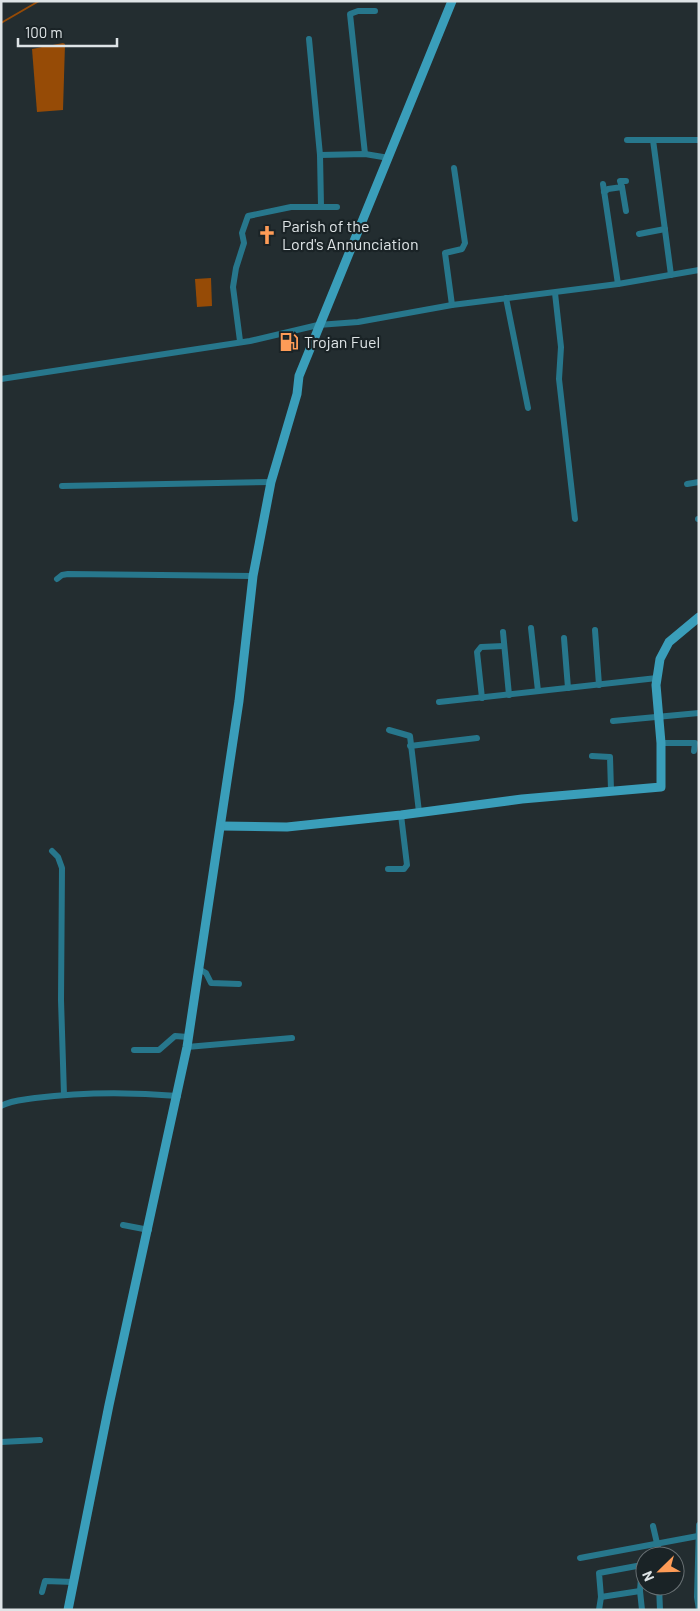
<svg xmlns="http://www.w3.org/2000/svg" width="700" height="1611" font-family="Barlow,sans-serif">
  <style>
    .water { fill: #964b06 }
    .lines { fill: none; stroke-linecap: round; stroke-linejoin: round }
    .stream { stroke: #964b06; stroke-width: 2 }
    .street { stroke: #27778c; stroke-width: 6 }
    .secondary { stroke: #3a9eba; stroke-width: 9 }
    .labels { text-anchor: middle; stroke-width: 4.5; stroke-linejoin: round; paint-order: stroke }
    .poi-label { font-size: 16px; fill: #dee4e6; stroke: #1a2326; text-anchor: start }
  </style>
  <rect width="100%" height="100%" fill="#232d30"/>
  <g class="water">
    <polygon points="63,43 65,44 63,110 37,112 32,49"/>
    <polygon points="211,278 212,306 197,307 195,279"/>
  </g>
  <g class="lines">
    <polyline class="stream" points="1,23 39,1"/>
    <g class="street">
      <polyline points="309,39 320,155 321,206"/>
      <polyline points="627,140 699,140"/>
      <polyline points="653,140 671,275"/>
      <polyline points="365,154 350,14 358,11 375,11"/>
      <polyline points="320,155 365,154 389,158"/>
      <polyline points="603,184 618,284"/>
      <polyline points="622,187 626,211"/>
      <polyline points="604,192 608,189 622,187 620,181 626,181"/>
      <polyline points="639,234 665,229"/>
      <polyline points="555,293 561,347 559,379 575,519"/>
      <polyline points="506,298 528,408"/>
      <polyline points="452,305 445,253 462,249 465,243 454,168"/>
      <polyline points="240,341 233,287 236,268 244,243 242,233 248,216 291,207 337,207"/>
      <polyline points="1,379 250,341 318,325 358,322 452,305 618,284 699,270"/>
      <polyline points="687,484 699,482"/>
      <polyline points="62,486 271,482"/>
      <polyline points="698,519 699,519"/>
      <polyline points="57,579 62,575 68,574 253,576"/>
      <polyline points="531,628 538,691"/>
      <polyline points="595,630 599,685"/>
      <polyline points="503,632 509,695"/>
      <polyline points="564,638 568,688"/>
      <polyline points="482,698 477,652 481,647 504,646"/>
      <polyline points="439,702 657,678"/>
      <polyline points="613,721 699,713"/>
      <polyline points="389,730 410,736 419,812"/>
      <polyline points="661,743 695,743 694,751"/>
      <polyline points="410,746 477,738"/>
      <polyline points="592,756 610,757 611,790"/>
      <polyline points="52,851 58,857 62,868 61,1000 64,1095"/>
      <polyline points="388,869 404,869 407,865 401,815"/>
      <polyline points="199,969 206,973 211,983 239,984"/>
      <polyline points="187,1047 292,1038"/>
      <polyline points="134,1050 159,1050 175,1036 188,1037"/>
      <path d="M1,1106C11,1100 23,1100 35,1098C83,1092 130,1092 178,1096"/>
      <polyline points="123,1225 149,1230"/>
      <polyline points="1,1442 40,1440"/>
      <polyline points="653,1526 660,1556"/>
      <polyline points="580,1558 698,1536"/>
      <polyline points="659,1586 660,1610"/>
      <polyline points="42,1592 45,1581 73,1582"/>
      <polyline points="601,1597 640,1591"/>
      <polyline points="599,1610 601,1597 599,1573 642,1565 640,1591 642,1610"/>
      <polyline points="699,1610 697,1597 699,1525"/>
    </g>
    <g class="secondary">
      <polyline points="221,826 287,827 401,815 522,799 661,787 661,743 656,685 660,659 669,642 699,617"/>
      <polyline points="68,1610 109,1405 187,1047 239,701 253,576 271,482 297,394 299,376 452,1"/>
    </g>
  </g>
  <defs>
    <g id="church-bare" transform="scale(1.5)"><path d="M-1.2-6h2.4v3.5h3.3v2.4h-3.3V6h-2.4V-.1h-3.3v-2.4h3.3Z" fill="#fe9c57" stroke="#1a2326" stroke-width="2.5" paint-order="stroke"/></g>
    <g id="fuel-bare" transform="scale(1.5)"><path d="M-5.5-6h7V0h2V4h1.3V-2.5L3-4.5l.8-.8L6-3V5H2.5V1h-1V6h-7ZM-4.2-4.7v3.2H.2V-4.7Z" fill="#fe9c57" stroke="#1a2326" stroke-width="2.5" paint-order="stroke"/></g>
  </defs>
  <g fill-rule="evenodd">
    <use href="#church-bare" x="267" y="235"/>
    <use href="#fuel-bare" x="289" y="342"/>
  </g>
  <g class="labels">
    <g class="poi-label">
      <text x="282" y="232">Parish of the<tspan x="282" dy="18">Lord's Annunciation</tspan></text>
      <text x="304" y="348">Trojan Fuel</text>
    </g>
  </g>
  <rect width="700" height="1611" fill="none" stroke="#dee4e6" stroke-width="5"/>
  <g transform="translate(660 1571) rotate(247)"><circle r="24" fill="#1a2326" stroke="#687073"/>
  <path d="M0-4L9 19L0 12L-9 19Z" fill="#fe9c57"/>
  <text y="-8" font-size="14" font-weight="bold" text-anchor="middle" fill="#dee4e6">N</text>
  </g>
  <path d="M18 38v8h99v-8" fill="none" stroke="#dee4e6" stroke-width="2.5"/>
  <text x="25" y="38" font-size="15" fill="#dee4e6" stroke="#1a2326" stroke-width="4" paint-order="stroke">100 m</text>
</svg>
